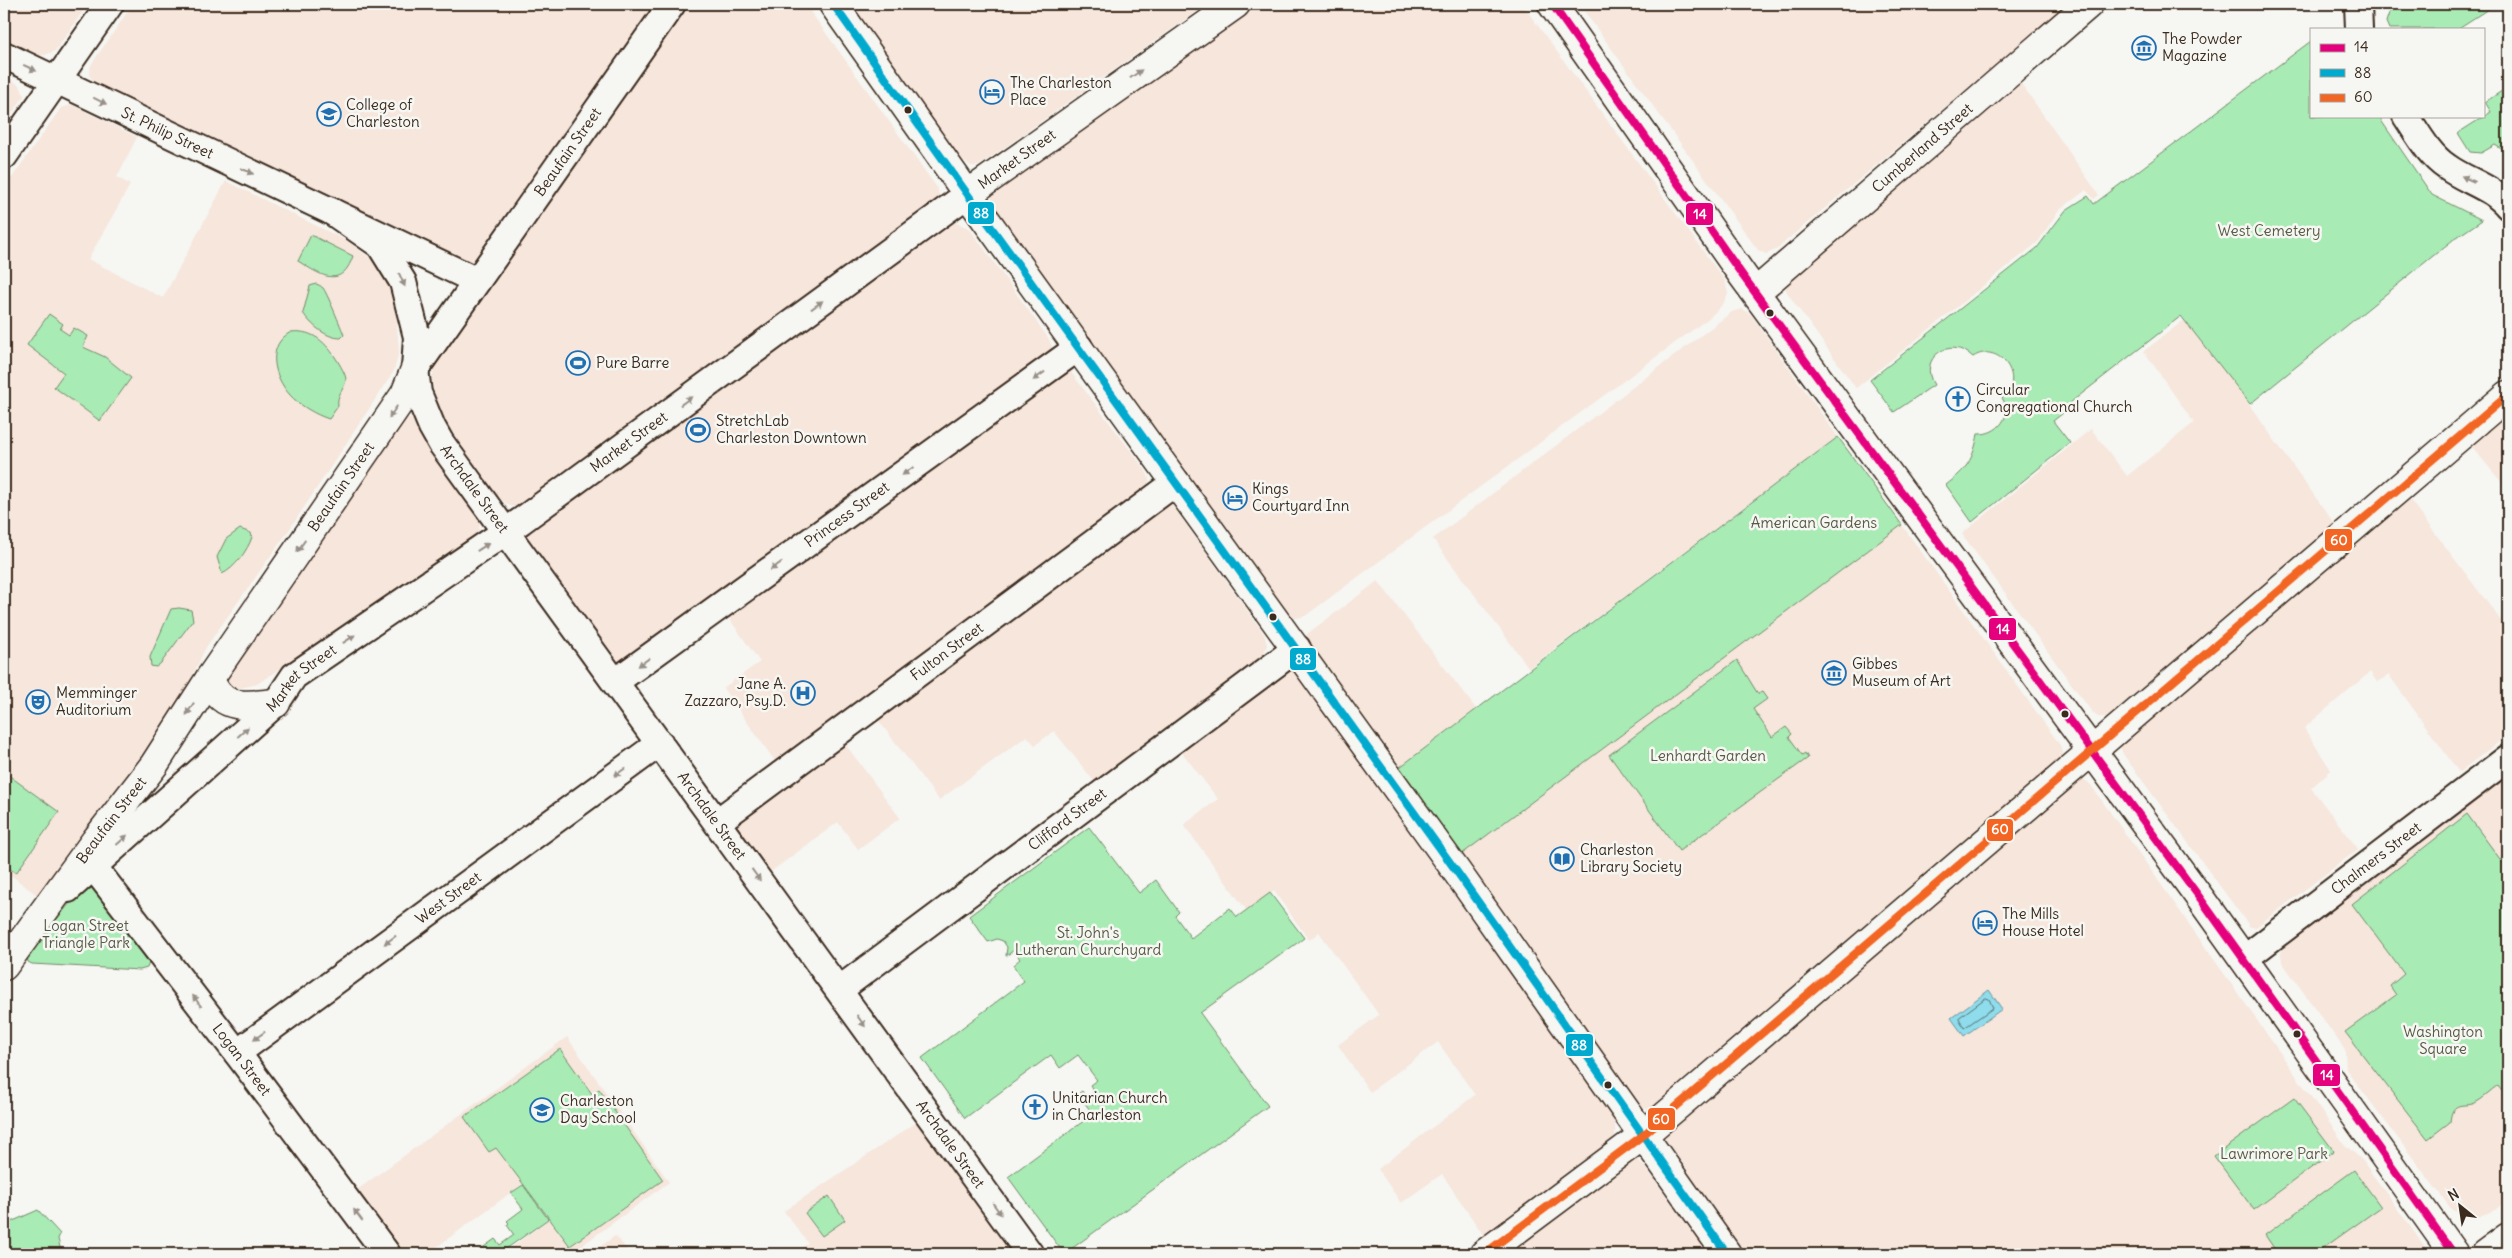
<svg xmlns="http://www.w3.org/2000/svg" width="2512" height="1258" font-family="Delius,sans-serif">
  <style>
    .built { fill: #f6e6dc }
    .green { fill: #a9ebb4; stroke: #728a69 }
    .water { fill: #8edcec; stroke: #6d959a }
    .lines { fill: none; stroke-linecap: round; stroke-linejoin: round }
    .shore { stroke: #5c7170; stroke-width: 1 }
    .street-casing { stroke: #3b2a1e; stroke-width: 30 }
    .secondary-casing { stroke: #3b2a1e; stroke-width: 31 }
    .street { stroke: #f6f6f2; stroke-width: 26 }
    .secondary { stroke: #f6f6f2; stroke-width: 28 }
    .bus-1-casing { stroke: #f6f6f2; stroke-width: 11 }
    .bus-2-casing { stroke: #f6f6f2; stroke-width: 11 }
    .bus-3-casing { stroke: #f6f6f2; stroke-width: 11 }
    .bus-1 { stroke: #e5007d; stroke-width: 8 }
    .bus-2 { stroke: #00a9ce; stroke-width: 8 }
    .bus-3 { stroke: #f26522; stroke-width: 8 }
    .oneway { fill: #989088 }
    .bus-dot { fill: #3b2a1e; stroke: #f6f6f2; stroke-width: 2 }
    .labels { text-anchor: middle; stroke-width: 5; stroke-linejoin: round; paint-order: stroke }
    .poi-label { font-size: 15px; fill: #3b2a1e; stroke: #f6f6f2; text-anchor: start }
    .street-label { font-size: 15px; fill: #3b2a1e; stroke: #f6f6f2 }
    .park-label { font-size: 15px; fill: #565a44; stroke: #f6f6f2 }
    .line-badge { stroke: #f6f6f2; stroke-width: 2 }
    .badge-label { font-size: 14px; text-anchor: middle; font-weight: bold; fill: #fff }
  </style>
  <rect width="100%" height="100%" fill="#f6f6f2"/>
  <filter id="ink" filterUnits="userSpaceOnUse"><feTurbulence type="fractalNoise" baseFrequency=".02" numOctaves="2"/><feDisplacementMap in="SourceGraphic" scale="10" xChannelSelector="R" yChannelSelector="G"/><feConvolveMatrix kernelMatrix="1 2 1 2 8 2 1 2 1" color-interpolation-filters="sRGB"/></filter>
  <g filter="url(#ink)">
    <g class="built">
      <polygon points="4,4 88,4 55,51 45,55 35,55 4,40"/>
      <polygon points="133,4 660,4 477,259 469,262 460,262 96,84 89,75 91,65"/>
      <polygon points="680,4 805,4 937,188 940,198 937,205 518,508 508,505 494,494 470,464 438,412 432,378 436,358"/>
      <polygon points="848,4 1207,4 984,162 978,166 971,166 960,158"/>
      <polygon points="1252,4 1522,4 1725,281 1728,294 1723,304 1710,317 1305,616 1295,618 1285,614 998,213 992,200 992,193 998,183"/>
      <polygon points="1579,4 2068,4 1775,250 1766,254 1758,250"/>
      <polygon points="4,75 20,86 24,96 4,125"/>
      <polygon points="2018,79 2099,195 2094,199 2086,190 2058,211 2038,242 1856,388 1793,301 1786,290 1787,282"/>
      <polygon points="72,105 137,137 117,177 130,185 88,259 163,298 226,181 349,242 372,260 386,276 394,293 399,351 394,371 289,530 206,647 162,739 41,898 4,870 4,189 61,108"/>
      <polygon points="948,220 969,228 1049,339 1053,351 622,666 615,662 527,540 526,533"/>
      <polygon points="1742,309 1751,315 1838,437 1529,668 1433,539 1732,312"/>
      <polygon points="2187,318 2336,526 2107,717 2098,717 2092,712 1962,534 2091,429 2127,476 2194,423 2144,351"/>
      <polygon points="1062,366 1070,371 1146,471 1149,479 1148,487 1141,495 775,761 723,688 760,662 724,611"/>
      <polygon points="2508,410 2508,490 2469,443"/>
      <polygon points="398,417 407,417 415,421 480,522 478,535 257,684 240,688 233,686 225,680 221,665"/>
      <polygon points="2407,496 2508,630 2508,735 2459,772 2389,675 2377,682 2370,672 2304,728 2331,770 2311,788 2358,849 2256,927 2250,927 2123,754 2120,745"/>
      <polygon points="1164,501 1172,505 1264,634 1267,645 1263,655 1094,781 1054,731 1035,745 1027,736 939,800 873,713"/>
      <polygon points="1902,525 2060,745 2063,753 2059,763 1657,1106 1647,1109 1637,1104 1458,857"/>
      <polygon points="1378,581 1476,709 1396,770 1305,642 1307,634"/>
      <polygon points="1283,670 1293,670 1610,1113 1615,1124 1615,1136 1605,1147 1484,1236 1442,1174 1401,1203 1378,1169 1475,1095 1438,1042 1370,1092 1338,1045 1379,1015 1319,932 1309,940 1274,891 1247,911 1184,825 1218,799 1178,747"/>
      <polygon points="840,737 900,818 858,849 838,822 769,873 735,826 736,816"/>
      <polygon points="2508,772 2508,1200 2490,1213 2479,1217 2465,1215 2452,1210 2346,1069 2345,1050 2282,962 2281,953 2286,945"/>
      <polygon points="2082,778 2090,784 2345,1145 2362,1160 2430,1254 1745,1254 1663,1136"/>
      <polygon points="567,1037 669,1182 570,1254 503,1254 549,1219 524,1183 427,1254 405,1254 357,1190"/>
      <polygon points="917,1122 1015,1254 794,1254 808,1243 784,1211"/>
      <polygon points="1626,1157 1636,1158 1645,1167 1709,1254 1495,1254"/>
      <polygon points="616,1236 630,1254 590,1254 615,1236"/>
    </g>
    <g class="green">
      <polygon points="2403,4 2496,4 2457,29 2389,29 2386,22 2389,13"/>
      <path d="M2311,41V116H2378L2432,195L2482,220L2454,239L2250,404L2181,316L2070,403L2072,406L2053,421L2070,443L1972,522L1946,485C1967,469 1973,460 1978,434C1998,435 2014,415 2002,398C2027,379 1999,340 1973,357C1950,335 1917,358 1934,385L1894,412L1870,380L2037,248L2066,210L2088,196L2094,204Z"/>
      <polygon points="2508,87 2508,153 2495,145 2481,153 2470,152 2458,133 2491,112 2485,102"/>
      <path d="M311,235L353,256C341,291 319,274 298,261Z"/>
      <path d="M316,284C319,285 321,286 323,288C326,291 342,329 344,335L341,338C326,338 311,325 303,313L310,286Z"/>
      <polygon points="49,314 63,324 60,329 69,335 74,328 88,336 83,347 105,357 131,378 100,421 54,387 64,373 27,345"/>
      <path d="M291,332C315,329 329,346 340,365C342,369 346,375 346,380C344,390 336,395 338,406L329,419C316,415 299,405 290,395C273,376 266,345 291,332Z"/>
      <polygon points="1838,437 1902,525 1458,857 1396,770"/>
      <path d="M240,529L251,533L252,537C248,550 234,569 222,574L217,557L226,539Z"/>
      <polygon points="179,608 191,610 193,620 161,663 156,667 151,666 150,657 171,609"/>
      <polygon points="1737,660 1758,694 1762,692 1767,699 1753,709 1772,737 1786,727 1792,734 1789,737 1802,755 1805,753 1808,758 1679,851 1609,755"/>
      <polygon points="4,772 59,812 16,873 4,865"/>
      <path d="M2467,814L2508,870V1099L2498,1086C2491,1091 2483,1099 2475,1103C2464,1108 2452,1099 2450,1122L2428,1139L2345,1032L2396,995L2390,986L2404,974L2352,904Z"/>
      <polygon points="1089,827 1139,893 1156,880 1179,912 1175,916 1191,938 1230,908 1237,917 1270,893 1304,938 1200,1013 1268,1106 1067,1252 1059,1247 1008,1177 1093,1114 1078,1094 1082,1091 1087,1098 1094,1091 1090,1085 1097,1080 1078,1055 1060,1068 1051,1055 965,1118 922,1058 1024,981 1013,965 1020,959 1014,950 1006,956 1007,947 1003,941 997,939 988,942 969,916"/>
      <polygon points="89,886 96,891 149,963 147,968 140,970 32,964 28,962 27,956 82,888"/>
      <polygon points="560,1049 592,1094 599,1089 663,1180 570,1246 496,1148 489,1152 464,1117"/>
      <polygon points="2294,1098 2334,1151 2254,1210 2214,1156"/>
      <polygon points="2354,1170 2381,1207 2315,1254 2278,1254 2265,1235"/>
      <polygon points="523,1185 548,1219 499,1254 474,1254 495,1239 500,1245 514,1235 507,1225 509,1223 507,1221 523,1209 511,1193"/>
      <polygon points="829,1196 845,1220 822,1236 805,1213"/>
      <polygon points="38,1210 60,1234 58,1239 61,1251 57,1254 4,1254 4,1225"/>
    </g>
    <polygon class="water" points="1989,990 2002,1009 1964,1036 1951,1018"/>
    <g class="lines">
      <polygon class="shore" points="1986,998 1989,999 1993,1008 1964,1028 1959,1018"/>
      <g class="street-casing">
        <g id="street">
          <polyline points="2358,4 2359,29"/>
          <path id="s1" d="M4,55L477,281"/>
          <path d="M2406,116C2418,134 2429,155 2447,167C2466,181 2492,187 2508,206"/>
          <polyline points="4,156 110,4"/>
          <path id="s2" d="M331,211L380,245L403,282L417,337L415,369L418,393L432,427L441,443L1030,1254"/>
          <path id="s3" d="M416,368L672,4"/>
          <path id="s4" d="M615,682L1079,347"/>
          <path id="s5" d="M717,822L1176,482"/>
          <path id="s6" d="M93,866L237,1053L387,1254"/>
          <path id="s7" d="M68,889L276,703L294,676L521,521L968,194"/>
          <path id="s8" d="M2244,959L2508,758"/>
          <path id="s9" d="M839,990L1297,648"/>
          <path id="s10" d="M237,1053L660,743"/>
        </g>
      </g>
      <g class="secondary-casing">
        <g id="secondary">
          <polyline points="833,4 978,209 1457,872 1727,1254"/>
          <polyline points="1552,4 1743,276 2200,898 2454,1254"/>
          <path id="s11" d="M968,194L1236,4"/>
          <path id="s12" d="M1756,292L2089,4"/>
          <path d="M210,678C220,712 247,705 276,703"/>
          <path id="s13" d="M4,966L95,841L154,765L210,678L405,394L415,369"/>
          <polyline points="1484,1254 1642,1136 2508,395"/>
          <polyline points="2485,1254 2508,1237"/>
        </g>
      </g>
      <use href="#street" class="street"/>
      <use href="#secondary" class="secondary"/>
      <g class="bus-1-casing">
        <polyline id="bus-1" points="1552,4 1743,276 2200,898 2454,1254"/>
      </g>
      <g class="bus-2-casing">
        <polyline id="bus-2" points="833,4 978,209 1457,872 1727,1254"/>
      </g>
      <g class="bus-3-casing">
        <polyline id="bus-3" points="1484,1254 1642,1136 2508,395"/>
      </g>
      <use href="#bus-1" class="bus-1"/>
      <use href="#bus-2" class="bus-2"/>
      <use href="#bus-3" class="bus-3"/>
    </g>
    <defs><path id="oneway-solid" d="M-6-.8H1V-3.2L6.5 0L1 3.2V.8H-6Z" transform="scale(1.25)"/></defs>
    <g class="oneway">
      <use href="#oneway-solid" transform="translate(30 68) rotate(25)"/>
      <use href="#oneway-solid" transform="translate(1136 74) rotate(-35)"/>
      <use href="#oneway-solid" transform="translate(100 101) rotate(26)"/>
      <use href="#oneway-solid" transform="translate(247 171) rotate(25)"/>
      <use href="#oneway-solid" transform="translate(2468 179) rotate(-155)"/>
      <use href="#oneway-solid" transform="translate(402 280) rotate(66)"/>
      <use href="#oneway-solid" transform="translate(817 305) rotate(-36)"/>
      <use href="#oneway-solid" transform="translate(1039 376) rotate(144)"/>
      <use href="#oneway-solid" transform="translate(686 401) rotate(-36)"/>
      <use href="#oneway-solid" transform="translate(393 412) rotate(124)"/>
      <use href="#oneway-solid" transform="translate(908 471) rotate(144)"/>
      <use href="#oneway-solid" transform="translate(301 546) rotate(125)"/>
      <use href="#oneway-solid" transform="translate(483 547) rotate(-34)"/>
      <use href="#oneway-solid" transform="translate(776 566) rotate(144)"/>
      <use href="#oneway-solid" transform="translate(349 639) rotate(-34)"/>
      <use href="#oneway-solid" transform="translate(644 662) rotate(144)"/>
      <use href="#oneway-solid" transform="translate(190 709) rotate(122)"/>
      <use href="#oneway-solid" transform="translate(243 732) rotate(-42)"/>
      <use href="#oneway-solid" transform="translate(620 772) rotate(144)"/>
      <use href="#oneway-solid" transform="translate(122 840) rotate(-42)"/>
      <use href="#oneway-solid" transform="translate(756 875) rotate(54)"/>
      <use href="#oneway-solid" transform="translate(390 940) rotate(144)"/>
      <use href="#oneway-solid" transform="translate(197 1001) rotate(-127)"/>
      <use href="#oneway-solid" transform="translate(861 1021) rotate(54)"/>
      <use href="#oneway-solid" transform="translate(259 1036) rotate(144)"/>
      <use href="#oneway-solid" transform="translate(997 1209) rotate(54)"/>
      <use href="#oneway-solid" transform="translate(358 1215) rotate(-127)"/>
    </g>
  </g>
  <defs>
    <g id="museum-ring" transform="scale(1.25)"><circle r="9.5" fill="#f6f6f2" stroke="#1f6fb2" stroke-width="1.5"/><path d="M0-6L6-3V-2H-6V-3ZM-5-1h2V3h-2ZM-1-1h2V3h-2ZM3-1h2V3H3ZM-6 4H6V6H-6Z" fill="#1f6fb2"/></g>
    <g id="hotel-ring" transform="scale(1.25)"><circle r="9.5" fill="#f6f6f2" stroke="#1f6fb2" stroke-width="1.5"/><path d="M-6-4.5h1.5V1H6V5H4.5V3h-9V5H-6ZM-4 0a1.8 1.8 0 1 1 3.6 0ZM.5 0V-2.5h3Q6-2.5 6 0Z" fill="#1f6fb2"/></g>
    <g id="university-ring" transform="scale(1.25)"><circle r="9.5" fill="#f6f6f2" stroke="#1f6fb2" stroke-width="1.5"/><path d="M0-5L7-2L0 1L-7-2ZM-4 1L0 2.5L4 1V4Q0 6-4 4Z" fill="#1f6fb2"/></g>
    <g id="stadium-ring" transform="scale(1.25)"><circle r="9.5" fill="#f6f6f2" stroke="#1f6fb2" stroke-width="1.5"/><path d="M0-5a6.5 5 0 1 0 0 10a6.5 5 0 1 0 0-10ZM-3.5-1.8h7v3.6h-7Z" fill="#1f6fb2"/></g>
    <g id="church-ring" transform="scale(1.25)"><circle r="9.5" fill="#f6f6f2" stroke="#1f6fb2" stroke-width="1.5"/><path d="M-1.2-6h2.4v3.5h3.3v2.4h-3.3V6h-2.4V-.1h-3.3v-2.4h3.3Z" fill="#1f6fb2"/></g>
    <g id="hospital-ring" transform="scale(1.25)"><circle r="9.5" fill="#f6f6f2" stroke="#1f6fb2" stroke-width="1.5"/><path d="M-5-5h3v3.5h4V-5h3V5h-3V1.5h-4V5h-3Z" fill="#1f6fb2"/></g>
    <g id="theatre-ring" transform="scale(1.25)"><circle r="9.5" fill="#f6f6f2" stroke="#1f6fb2" stroke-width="1.5"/><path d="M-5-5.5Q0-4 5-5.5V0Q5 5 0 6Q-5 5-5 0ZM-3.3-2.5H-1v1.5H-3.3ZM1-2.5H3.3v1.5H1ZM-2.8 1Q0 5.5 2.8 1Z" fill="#1f6fb2"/></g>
    <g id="library-ring" transform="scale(1.25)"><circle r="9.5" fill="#f6f6f2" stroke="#1f6fb2" stroke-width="1.5"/><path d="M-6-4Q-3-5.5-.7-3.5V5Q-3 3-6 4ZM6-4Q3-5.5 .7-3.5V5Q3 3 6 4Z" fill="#1f6fb2"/></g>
    <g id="school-ring" transform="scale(1.25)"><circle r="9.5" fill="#f6f6f2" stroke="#1f6fb2" stroke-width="1.5"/><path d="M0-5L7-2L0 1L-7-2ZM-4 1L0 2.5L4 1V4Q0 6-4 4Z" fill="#1f6fb2"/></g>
  </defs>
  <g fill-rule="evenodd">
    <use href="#museum-ring" x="2144" y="48"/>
    <use href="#hotel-ring" x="992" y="92"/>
    <use href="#university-ring" x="329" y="114"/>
    <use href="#stadium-ring" x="578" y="363"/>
    <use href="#church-ring" x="1958" y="399"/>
    <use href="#stadium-ring" x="698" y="430"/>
    <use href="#hotel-ring" x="1235" y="498"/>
    <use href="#museum-ring" x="1834" y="673"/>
    <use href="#hospital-ring" x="803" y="693"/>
    <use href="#theatre-ring" x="38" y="702"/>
    <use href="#library-ring" x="1562" y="859"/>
    <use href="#hotel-ring" x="1985" y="923"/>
    <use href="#church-ring" x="1035" y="1107"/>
    <use href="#school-ring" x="542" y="1110"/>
  </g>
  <g class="bus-dot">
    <circle cx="908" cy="110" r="4.5"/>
    <circle cx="1770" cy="313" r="4.5"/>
    <circle cx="1273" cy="617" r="4.5"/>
    <circle cx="2065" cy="714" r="4.5"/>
    <circle cx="2297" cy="1034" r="4.5"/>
    <circle cx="1608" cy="1085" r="4.5"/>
  </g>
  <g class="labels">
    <g class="poi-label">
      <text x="2162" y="44">The Powder<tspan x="2162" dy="17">Magazine</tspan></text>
      <text x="1010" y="88">The Charleston<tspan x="1010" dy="17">Place</tspan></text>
      <text x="346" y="110">College of<tspan x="346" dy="17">Charleston</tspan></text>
      <text x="596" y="368">Pure Barre</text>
      <text x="1976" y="395">Circular<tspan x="1976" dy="17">Congregational Church</tspan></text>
      <text x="716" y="426">StretchLab<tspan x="716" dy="17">Charleston Downtown</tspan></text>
      <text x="1252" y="494">Kings<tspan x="1252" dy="17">Courtyard Inn</tspan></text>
      <text x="1852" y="669">Gibbes<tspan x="1852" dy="17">Museum of Art</tspan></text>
      <text x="786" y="689" text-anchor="end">Jane A.<tspan x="786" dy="17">Zazzaro, Psy.D.</tspan></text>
      <text x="56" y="698">Memminger<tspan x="56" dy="17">Auditorium</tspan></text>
      <text x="1580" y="855">Charleston<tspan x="1580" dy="17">Library Society</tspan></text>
      <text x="2002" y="919">The Mills<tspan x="2002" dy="17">House Hotel</tspan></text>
      <text x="1052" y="1103">Unitarian Church<tspan x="1052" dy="17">in Charleston</tspan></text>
      <text x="560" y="1106">Charleston<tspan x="560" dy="17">Day School</tspan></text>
    </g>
    <g class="street-label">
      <text dy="5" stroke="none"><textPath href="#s1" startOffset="181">St. Philip Street</textPath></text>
      <text dy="5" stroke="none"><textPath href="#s12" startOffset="220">Cumberland Street</textPath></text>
      <text dy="5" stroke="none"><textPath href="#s3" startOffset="264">Beaufain Street</textPath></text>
      <text dy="5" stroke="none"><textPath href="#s11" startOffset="60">Market Street</textPath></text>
      <text dy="5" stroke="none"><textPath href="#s7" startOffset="720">Market Street</textPath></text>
      <text dy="5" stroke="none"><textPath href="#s13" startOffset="586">Beaufain Street</textPath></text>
      <text dy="5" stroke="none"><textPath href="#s2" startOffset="328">Archdale Street</textPath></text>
      <text dy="5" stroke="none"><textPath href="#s4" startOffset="286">Princess Street</textPath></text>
      <text dy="5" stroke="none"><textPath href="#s5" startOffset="286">Fulton Street</textPath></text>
      <text dy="5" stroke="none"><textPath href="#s7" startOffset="315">Market Street</textPath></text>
      <text dy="5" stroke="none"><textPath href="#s2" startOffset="732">Archdale Street</textPath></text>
      <text dy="5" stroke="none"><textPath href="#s9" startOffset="285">Clifford Street</textPath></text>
      <text dy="5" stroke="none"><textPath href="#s13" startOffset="181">Beaufain Street</textPath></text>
      <text dy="5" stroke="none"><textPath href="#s8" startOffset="166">Chalmers Street</textPath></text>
      <text dy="5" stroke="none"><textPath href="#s10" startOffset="262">West Street</textPath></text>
      <text dy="5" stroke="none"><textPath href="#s6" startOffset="244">Logan Street</textPath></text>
      <text dy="5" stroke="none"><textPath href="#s2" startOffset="1138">Archdale Street</textPath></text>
    </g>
    <g class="park-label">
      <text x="2269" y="236">West Cemetery</text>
      <text x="1814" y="528">American Gardens</text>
      <text x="1708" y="761">Lenhardt Garden</text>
      <text x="86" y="931">Logan Street<tspan x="86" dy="17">Triangle Park</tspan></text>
      <text x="1088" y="938">St. John's<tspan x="1088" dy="17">Lutheran Churchyard</tspan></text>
      <text x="2443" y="1037">Washington<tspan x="2443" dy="17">Square</tspan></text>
      <text x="2274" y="1159">Lawrimore Park</text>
    </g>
  </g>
  <g class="line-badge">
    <rect x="967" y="201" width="28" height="24" rx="5" fill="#00a9ce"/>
    <rect x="1685" y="202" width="29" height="24" rx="5" fill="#e5007d"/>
    <rect x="2324" y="528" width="29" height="24" rx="5" fill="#f26522"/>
    <rect x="1988" y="617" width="29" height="24" rx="5" fill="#e5007d"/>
    <rect x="1289" y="647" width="28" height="24" rx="5" fill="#00a9ce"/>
    <rect x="1986" y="818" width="28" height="24" rx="5" fill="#f26522"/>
    <rect x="1565" y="1033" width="29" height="24" rx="5" fill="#00a9ce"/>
    <rect x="2312" y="1063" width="29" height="24" rx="5" fill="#e5007d"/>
    <rect x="1647" y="1107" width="29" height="24" rx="5" fill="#f26522"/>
  </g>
  <g class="badge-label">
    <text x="981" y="218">88</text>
    <text x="1700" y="219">14</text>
    <text x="2339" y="545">60</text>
    <text x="2003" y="634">14</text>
    <text x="1303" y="664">88</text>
    <text x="2000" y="834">60</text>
    <text x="1579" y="1050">88</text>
    <text x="2327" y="1080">14</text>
    <text x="1661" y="1124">60</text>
  </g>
  <rect width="2512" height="1258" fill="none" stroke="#f6f6f2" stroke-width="20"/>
  <rect x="10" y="10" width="2492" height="1238" fill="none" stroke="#3b2a1e" stroke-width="2" filter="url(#ink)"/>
  <rect x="2310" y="28" width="175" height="90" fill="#f6f6f2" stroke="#aba49d"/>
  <rect x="2320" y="44" width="25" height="8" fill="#e5007d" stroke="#aba49d"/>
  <text x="2354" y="52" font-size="15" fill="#3b2a1e">14</text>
  <rect x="2320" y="69" width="25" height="8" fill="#00a9ce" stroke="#aba49d"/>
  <text x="2354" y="78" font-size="15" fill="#3b2a1e">88</text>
  <rect x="2320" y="94" width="25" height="8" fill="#f26522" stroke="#aba49d"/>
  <text x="2354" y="102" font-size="15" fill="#3b2a1e">60</text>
  <g transform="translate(2460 1206) rotate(330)" stroke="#f6f6f2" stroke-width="4" paint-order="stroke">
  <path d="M0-4L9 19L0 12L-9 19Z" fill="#3b2a1e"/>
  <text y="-8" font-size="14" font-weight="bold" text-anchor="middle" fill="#3b2a1e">N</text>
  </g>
</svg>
